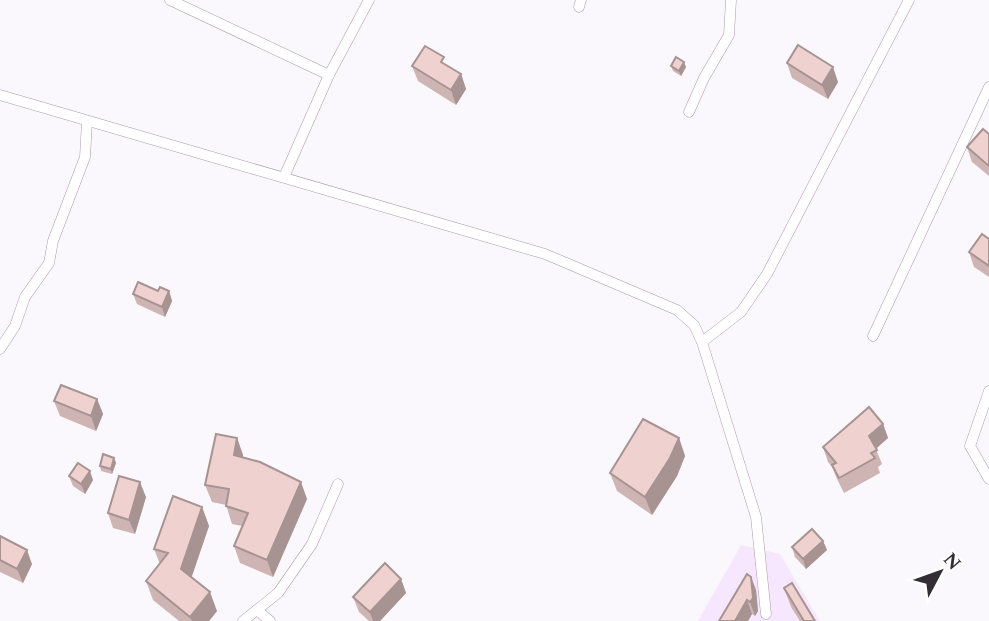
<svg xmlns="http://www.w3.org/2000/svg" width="989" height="621" font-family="Spectral,serif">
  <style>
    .built { fill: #f7e7fe }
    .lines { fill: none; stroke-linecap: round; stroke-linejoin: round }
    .street-casing { stroke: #a89aae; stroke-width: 11 }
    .street { stroke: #fff; stroke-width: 10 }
    .wall { fill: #ceb5b3 }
    .shaded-wall { fill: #a79392 }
    .building { fill: #efd2d0; stroke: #a79392; stroke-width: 2 }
  </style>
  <rect width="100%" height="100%" fill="#fbf8fd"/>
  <polygon class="built" points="741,545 780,554 820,621 698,621"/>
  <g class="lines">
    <g class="street-casing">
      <g id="street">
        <polyline points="170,0 329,75"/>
        <polyline points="579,7 581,0"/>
        <polyline points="0,95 545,254 677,310 694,325 702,342 756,517 766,614"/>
        <polyline points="689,112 704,78 729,35 731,0"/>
        <polyline points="284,177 329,75 369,0"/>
        <polyline points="873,336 989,87"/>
        <polyline points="702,342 741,312 767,274 909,0"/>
        <polyline points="0,349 15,326 25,297 49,263 53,241 85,157 87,121"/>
        <polyline points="989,391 970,446 989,479"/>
        <polyline points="257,610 270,621"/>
        <polyline points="243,621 278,593 312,544 338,484"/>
      </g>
    </g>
    <use href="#street" class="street"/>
  </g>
  <g class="wall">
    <polygon points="787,63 838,82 828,99 792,78"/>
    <polygon points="447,65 461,74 466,89 456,105 418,81 412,66"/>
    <polygon points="671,66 686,67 681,76 673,71"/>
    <polygon points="989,134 989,176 972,162 967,147"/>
    <polygon points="989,239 989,277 974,267 969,252"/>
    <polygon points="158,291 169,291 172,301 165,317 137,304 133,294"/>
    <polygon points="97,399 103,414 96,431 60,416 54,401"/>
    <polygon points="883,424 888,438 876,449 882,464 878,467 880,473 844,493 837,479 832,467 828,462 823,447"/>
    <polygon points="237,438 243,455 243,458 307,499 273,577 240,563 234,546 242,526 232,524 226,505 212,502 205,485"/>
    <polygon points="679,438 685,456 677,476 652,515 617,491 610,473"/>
    <polygon points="114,458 116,463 112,474 101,471 100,466"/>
    <polygon points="69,476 93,480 85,494 73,486"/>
    <polygon points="146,497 135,534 113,528 108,513"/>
    <polygon points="202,507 209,526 191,577 217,611 209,621 179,621 153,600 146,581 160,564 154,549"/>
    <polygon points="0,536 32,564 23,583 0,572"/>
    <polygon points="823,541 827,550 806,569 795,557 792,547"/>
    <polygon points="751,577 756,590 758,611 755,616 752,614 748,621 719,621"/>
    <polygon points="401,579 406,593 380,621 369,621 359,612 353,597"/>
    <polygon points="784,588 815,621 800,621 791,607"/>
  </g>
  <g class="shaded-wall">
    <polygon points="684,62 686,67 681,76 679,71"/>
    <polygon points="833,67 838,82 828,99 822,85"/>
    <polygon points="461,74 466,89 456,105 451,90"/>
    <polygon points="169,291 172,301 165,317 162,307"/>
    <polygon points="97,399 103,414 96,431 91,416"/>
    <polygon points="883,424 888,438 874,450 869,436"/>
    <polygon points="237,438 243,455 240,472 234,455"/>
    <polygon points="679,438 685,456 677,476 652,515 645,497"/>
    <polygon points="114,458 116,463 112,474 111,469"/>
    <polygon points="90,471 93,480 85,494 81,484"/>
    <polygon points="140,482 146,497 135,534 129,520"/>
    <polygon points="301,482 307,499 273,577 267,560"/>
    <polygon points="202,507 209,526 188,588 181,569"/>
    <polygon points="823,541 827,550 806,569 803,559"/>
    <polygon points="27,550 32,564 23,583 17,569"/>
    <polygon points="751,577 756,590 758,611 755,616 750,602"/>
    <polygon points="401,579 406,593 380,621 373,621 370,612"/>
    <polygon points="210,592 217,611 209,621 192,621 190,617"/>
    <polygon points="747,600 752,614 748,621 735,621"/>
  </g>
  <g class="building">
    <polygon points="798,45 833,67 822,85 787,63"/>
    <polygon points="425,46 444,57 441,62 461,74 451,90 412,66"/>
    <polygon points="676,57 684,62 679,71 671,66"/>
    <polygon points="983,129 989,134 989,166 967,147"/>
    <polygon points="982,234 989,239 989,266 969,252"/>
    <polygon points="138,282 158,291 160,287 169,291 162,307 133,294"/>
    <polygon points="61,385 97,399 91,416 54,401"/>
    <polygon points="869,407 883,424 869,436 877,450 871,453 875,458 839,478 832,465 836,463 823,447"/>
    <polygon points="643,419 679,438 670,458 645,497 610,473"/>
    <polygon points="216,434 237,438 234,455 260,462 301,482 267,560 234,546 248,513 226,506 229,489 205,485"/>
    <polygon points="103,454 114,458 111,469 100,466"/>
    <polygon points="78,463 90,471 81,484 69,476"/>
    <polygon points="119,476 140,482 129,520 108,513"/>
    <polygon points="173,496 202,507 181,569 210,592 190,617 146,581 168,553 154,549"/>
    <polygon points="812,529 823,541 803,559 792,547"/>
    <polygon points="0,536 27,550 17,569 0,560"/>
    <polygon points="385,563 401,579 370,612 353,597"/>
    <polygon points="747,574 751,577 753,598 750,602 747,600 735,621 719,621"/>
    <polygon points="792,583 815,621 804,621 784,588"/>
  </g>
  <g transform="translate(940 572) rotate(49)" stroke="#ffffff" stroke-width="5" paint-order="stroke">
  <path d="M0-5L12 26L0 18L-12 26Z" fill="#332e36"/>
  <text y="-10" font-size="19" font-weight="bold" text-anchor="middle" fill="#332e36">N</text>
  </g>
</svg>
